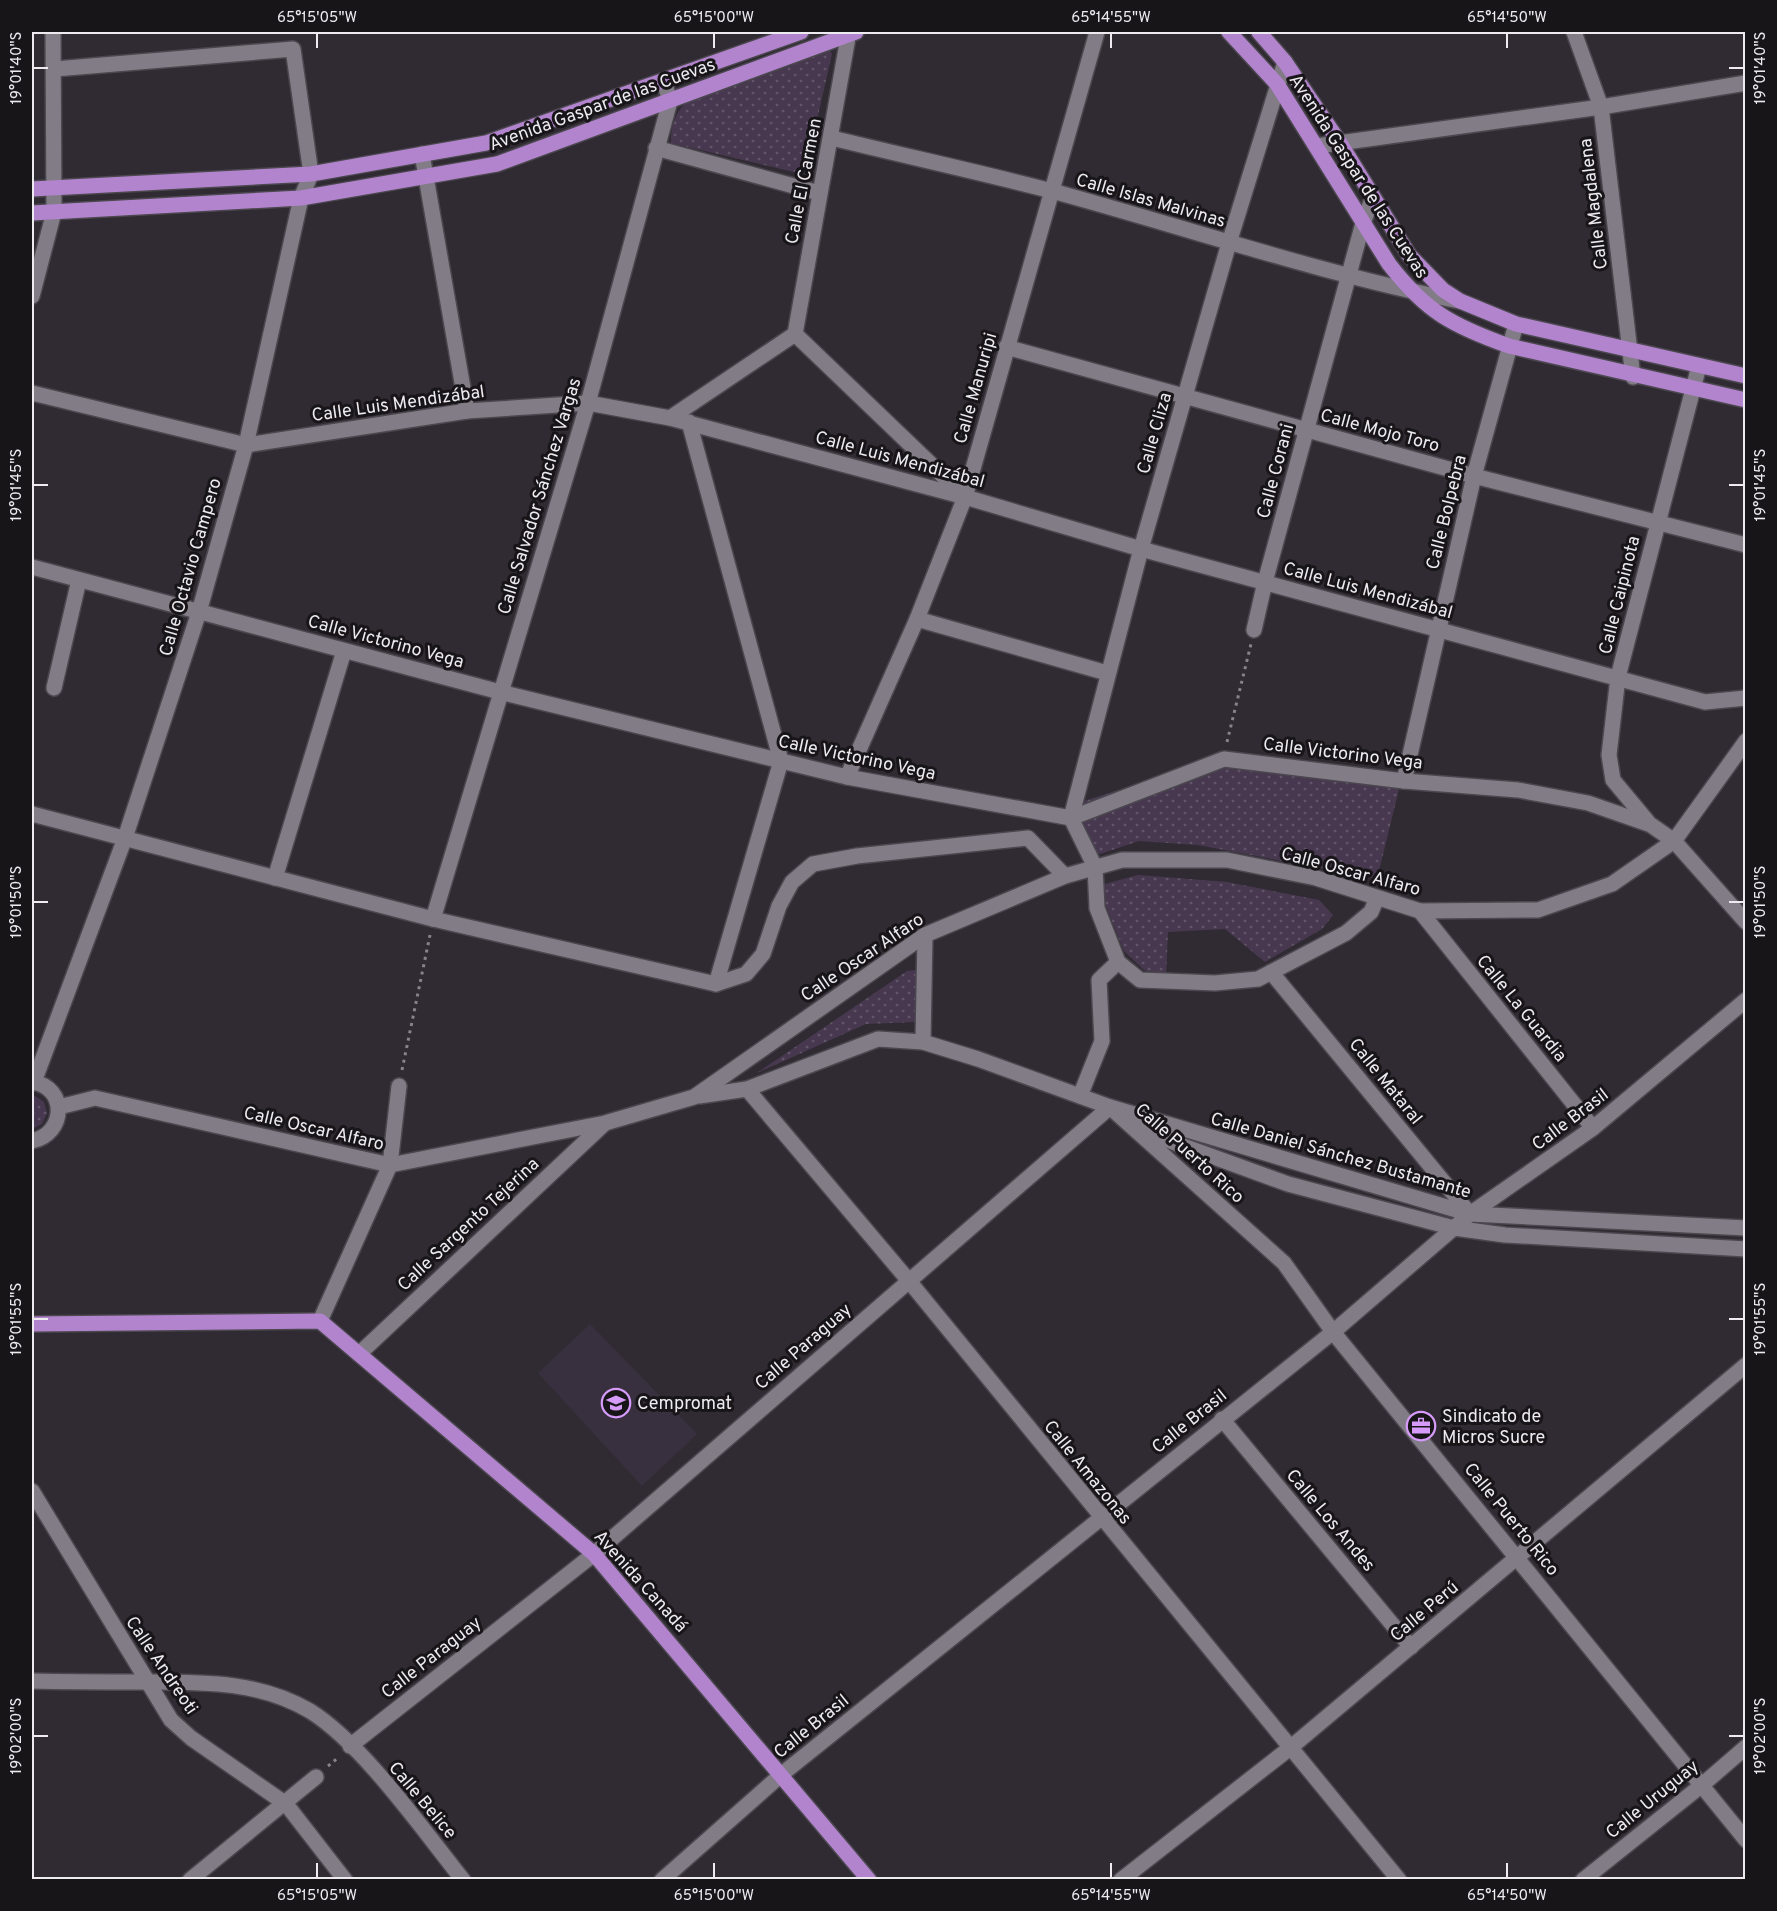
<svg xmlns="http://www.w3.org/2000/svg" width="1777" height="1911" font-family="Overpass,sans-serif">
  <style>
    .built { fill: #38303e }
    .green { fill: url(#green-dots) }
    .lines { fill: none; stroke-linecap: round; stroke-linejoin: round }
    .minor-casing { stroke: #4b474e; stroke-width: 18 }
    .major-casing { stroke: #4b474e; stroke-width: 18 }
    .path { stroke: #87838a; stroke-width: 3; stroke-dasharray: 3 4.5; stroke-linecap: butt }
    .minor { stroke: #827c86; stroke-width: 15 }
    .major { stroke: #b384ce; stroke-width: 15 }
    .ticks { fill: none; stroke: #edeaf0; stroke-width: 2 }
    .labels { text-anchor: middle; stroke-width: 6; stroke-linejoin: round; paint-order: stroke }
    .street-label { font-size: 18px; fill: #edeaf0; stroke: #171518 }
    .poi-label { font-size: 18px; fill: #edeaf0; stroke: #171518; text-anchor: start }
    .neatline { fill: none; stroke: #edeaf0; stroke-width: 2 }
    .ticks-label { font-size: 15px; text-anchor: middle; fill: #edeaf0 }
  </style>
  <defs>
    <pattern id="green-dots" width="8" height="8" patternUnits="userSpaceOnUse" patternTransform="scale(1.5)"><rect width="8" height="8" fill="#473850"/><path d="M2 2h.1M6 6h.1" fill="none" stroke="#62556a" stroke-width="1.8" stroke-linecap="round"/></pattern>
  </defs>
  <rect width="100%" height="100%" fill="#302b33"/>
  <polygon class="built" points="590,1324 697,1434 642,1486 538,1373"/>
  <g class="green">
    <path d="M827,47L832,54L806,168L794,172L671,143C670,129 675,113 685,104Z"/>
    <polygon points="1229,761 1400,785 1377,879 1198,845 1139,841 1100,854 1084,848 1072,813 1081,802 1189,767"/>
    <polygon points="1138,875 1227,882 1319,900 1333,915 1322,929 1265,962 1225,929 1168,932 1166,976 1144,970 1124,951 1098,886"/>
    <polygon points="916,970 915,1022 866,1024 757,1073 907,971"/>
    <polygon points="32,1094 44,1102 47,1113 42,1124 32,1129"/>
  </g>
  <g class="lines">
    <g class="minor-casing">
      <g id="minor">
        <polyline points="1574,32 1601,107 1633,377"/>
        <path d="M832,138C905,156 979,172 1052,191C1188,228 1321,274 1459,301"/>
        <polyline points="1317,146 1601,107 1746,83"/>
        <polyline points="656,148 819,193"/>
        <polyline points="422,154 467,411"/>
        <polyline points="32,296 54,212 53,32"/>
        <polyline points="795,334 849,32"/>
        <polyline points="795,334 964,496"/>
        <polyline points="1006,347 1474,476 1746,545"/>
        <polyline points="32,393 246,445 467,411 588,403 670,418 965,497 1141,549 1705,702 1746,698"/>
        <polyline points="670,418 795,334"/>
        <polyline points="689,422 781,761 716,984"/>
        <polyline points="32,567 500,692 847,777 1071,818 1224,759 1404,781 1518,790 1588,803 1651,825 1674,841 1746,922"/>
        <polyline points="917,619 1107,673"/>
        <polyline points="1254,630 1265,582 1363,223 1373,197"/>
        <polyline points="54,688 79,580"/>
        <polyline points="847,777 917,619 965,497 1097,32"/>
        <polyline points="1404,781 1474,476 1516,324"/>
        <polyline points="32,814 433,919 716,984 746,974 763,954 779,906 792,882 813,864 857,856 1028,838 1065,876"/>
        <polyline points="1071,818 1141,549 1229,243 1285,62"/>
        <polyline points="1071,818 1095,867 1097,908 1118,962 1140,980 1215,983 1258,979 1346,933 1371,912 1377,898"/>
        <polyline points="1648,822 1613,780 1609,755 1618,677 1699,366"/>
        <polyline points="275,878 344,651"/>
        <polyline points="1420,911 1593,1128"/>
        <polyline points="433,919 588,403 670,101 664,82"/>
        <polyline points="1271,972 1470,1214"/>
        <polyline points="923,1042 925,935"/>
        <path d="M32,1082C68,1087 66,1134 32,1141"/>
        <polyline points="34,1082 125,838 199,612 246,445 301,198 311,174 293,49 55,69"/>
        <polyline points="747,1089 909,1281 1399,1880"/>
        <polyline points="699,1096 747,1089 878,1039 923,1042 978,1059 1110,1107 1470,1214 1746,1228"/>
        <polyline points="1080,1096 1102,1041 1099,980 1118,962"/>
        <polyline points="59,1107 95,1098 390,1165 605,1123 694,1097 925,935 1065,876 1122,860 1227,860 1316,878 1420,911 1538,910 1612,884 1674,841 1746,741"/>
        <polyline points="1112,1109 1284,1263 1333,1332 1746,1840"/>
        <polyline points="1136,1122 1167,1140 1288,1184 1454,1228 1505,1235 1746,1249"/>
        <polyline points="320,1321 390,1165 399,1086"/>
        <polyline points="359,1354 604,1124"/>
        <polyline points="1222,1419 1411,1647"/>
        <polyline points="32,1491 171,1720 191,1738 286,1804 345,1880"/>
        <path d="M32,1681C70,1682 108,1682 146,1682C203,1682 259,1681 310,1711C363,1744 423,1830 463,1880"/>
        <polyline points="350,1746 594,1554 1110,1107"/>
        <polyline points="190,1880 316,1777"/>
        <polyline points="662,1880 782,1774 1333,1332 1470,1214 1593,1128 1746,1000"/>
        <polyline points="1121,1880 1290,1748 1746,1365"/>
        <polyline points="1583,1880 1702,1785 1746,1747"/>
      </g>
    </g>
    <g class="major-casing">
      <g id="major">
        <path d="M1229,32L1277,84L1389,264C1426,312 1453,326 1509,346L1746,400"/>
        <polyline points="1259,32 1285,62 1340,143 1409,255 1443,290 1460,301 1516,324 1746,376"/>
        <polyline points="32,189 311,174 486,143 801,32"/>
        <polyline points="32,213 301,198 497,164 856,32"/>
        <polyline points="32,1324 320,1321 594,1554 869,1880"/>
      </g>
    </g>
    <g class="path">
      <polyline points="1227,742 1251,644"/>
      <polyline points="402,1070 430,935"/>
      <polyline points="328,1766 339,1757"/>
    </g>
    <use href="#minor" class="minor"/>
    <use href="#major" class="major"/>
  </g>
  <path class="ticks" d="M317,33V48M714,33V48M1111,33V48M1507,33V48M33,68H48M1729,68H1744M33,485H48M1729,485H1744M33,902H48M1729,902H1744M33,1319H48M1729,1319H1744M33,1736H48M1729,1736H1744M317,1863V1878M714,1863V1878M1111,1863V1878M1507,1863V1878"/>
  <defs>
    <g id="university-ring" transform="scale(1.5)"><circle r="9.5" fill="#171518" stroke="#d69bfa" stroke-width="1.5"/><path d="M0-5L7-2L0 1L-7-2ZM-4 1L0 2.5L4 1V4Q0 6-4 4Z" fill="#d69bfa"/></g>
    <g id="office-ring" transform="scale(1.5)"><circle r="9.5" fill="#171518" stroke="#d69bfa" stroke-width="1.5"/><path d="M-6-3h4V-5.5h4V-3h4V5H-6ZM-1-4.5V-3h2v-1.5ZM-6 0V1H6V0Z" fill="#d69bfa"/></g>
  </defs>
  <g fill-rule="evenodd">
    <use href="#university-ring" x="616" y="1403"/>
    <use href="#office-ring" x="1421" y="1426"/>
  </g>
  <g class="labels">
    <g class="street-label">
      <text transform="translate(602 104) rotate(-20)" y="6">Avenida Gaspar de las Cuevas</text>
      <text transform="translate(1359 176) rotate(57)" y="6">Avenida Gaspar de las Cuevas</text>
      <text transform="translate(803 181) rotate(-79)" y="6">Calle El Carmen</text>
      <text transform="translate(1151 200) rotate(16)" y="6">Calle Islas Malvinas</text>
      <text transform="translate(1593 204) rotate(-97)" y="6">Calle Magdalena</text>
      <text transform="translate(975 388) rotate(-74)" y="6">Calle Manuripi</text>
      <text transform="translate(398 403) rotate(-8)" y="6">Calle Luis Mendizábal</text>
      <text transform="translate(1380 430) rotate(15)" y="6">Calle Mojo Toro</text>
      <text transform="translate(1154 433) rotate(-74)" y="6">Calle Cliza</text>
      <text transform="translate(900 459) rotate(15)" y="6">Calle Luis Mendizábal</text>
      <text transform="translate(1275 471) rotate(-75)" y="6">Calle Corani</text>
      <text transform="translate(539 496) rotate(-73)" y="6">Calle Salvador Sánchez Vargas</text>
      <text transform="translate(1446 512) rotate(-76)" y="6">Calle Bolpebra</text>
      <text transform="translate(190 567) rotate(-74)" y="6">Calle Octavio Campero</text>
      <text transform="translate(1368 590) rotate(15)" y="6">Calle Luis Mendizábal</text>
      <text transform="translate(1619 595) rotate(-76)" y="6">Calle Caipinota</text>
      <text transform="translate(386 641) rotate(15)" y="6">Calle Victorino Vega</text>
      <text transform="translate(1343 753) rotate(7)" y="6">Calle Victorino Vega</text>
      <text transform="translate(857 757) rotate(12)" y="6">Calle Victorino Vega</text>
      <text transform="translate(1351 871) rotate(15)" y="6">Calle Oscar Alfaro</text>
      <text transform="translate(862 957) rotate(-34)" y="6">Calle Oscar Alfaro</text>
      <text transform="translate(1522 1008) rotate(51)" y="6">Calle La Guardia</text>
      <text transform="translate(1386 1081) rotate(51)" y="6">Calle Mataral</text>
      <text transform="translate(1570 1119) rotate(-37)" y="6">Calle Brasil</text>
      <text transform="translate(314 1128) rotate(13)" y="6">Calle Oscar Alfaro</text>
      <text transform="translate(1190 1153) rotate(42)" y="6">Calle Puerto Rico</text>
      <text transform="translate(1341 1155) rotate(16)" y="6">Calle Daniel Sánchez Bustamante</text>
      <text transform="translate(468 1224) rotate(-43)" y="6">Calle Sargento Tejerina</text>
      <text transform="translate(803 1346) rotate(-41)" y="6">Calle Paraguay</text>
      <text transform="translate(1189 1421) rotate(-39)" y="6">Calle Brasil</text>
      <text transform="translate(1088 1472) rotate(51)" y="6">Calle Amazonas</text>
      <text transform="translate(1512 1519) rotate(51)" y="6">Calle Puerto Rico</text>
      <text transform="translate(1331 1520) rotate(50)" y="6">Calle Los Andes</text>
      <text transform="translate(641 1581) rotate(48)" y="6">Avenida Canadá</text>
      <text transform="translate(1424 1611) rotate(-40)" y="6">Calle Perú</text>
      <text transform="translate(431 1657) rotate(-38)" y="6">Calle Paraguay</text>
      <text transform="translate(162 1665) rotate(56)" y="6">Calle Andreoti</text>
      <text transform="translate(811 1726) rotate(-39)" y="6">Calle Brasil</text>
      <text transform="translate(1652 1799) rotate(-39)" y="6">Calle Uruguay</text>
      <text transform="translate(423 1800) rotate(50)" y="6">Calle Belice</text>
    </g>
    <g class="poi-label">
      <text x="637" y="1409">Cempromat</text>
      <text x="1442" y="1422">Sindicato de<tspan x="1442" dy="21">Micros Sucre</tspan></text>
    </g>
  </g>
  <rect width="1777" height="1911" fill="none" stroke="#171518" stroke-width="66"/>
  <rect x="33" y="33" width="1711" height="1845" class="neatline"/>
  <g class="ticks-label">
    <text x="317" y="22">65°15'05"W</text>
    <text x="714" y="22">65°15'00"W</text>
    <text x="1111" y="22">65°14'55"W</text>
    <text x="1507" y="22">65°14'50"W</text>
    <text transform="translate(16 68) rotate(-90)" y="5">19°01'40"S</text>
    <text transform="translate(1760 68) rotate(-90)" y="5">19°01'40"S</text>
    <text transform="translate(16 485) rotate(-90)" y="5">19°01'45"S</text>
    <text transform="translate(1760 485) rotate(-90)" y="5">19°01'45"S</text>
    <text transform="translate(16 902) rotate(-90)" y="5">19°01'50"S</text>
    <text transform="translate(1760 902) rotate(-90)" y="5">19°01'50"S</text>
    <text transform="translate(16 1319) rotate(-90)" y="5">19°01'55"S</text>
    <text transform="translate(1760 1319) rotate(-90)" y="5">19°01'55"S</text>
    <text transform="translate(16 1736) rotate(-90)" y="5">19°02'00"S</text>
    <text transform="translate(1760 1736) rotate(-90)" y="5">19°02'00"S</text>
    <text x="317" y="1900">65°15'05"W</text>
    <text x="714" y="1900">65°15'00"W</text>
    <text x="1111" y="1900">65°14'55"W</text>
    <text x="1507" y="1900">65°14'50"W</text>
  </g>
</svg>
